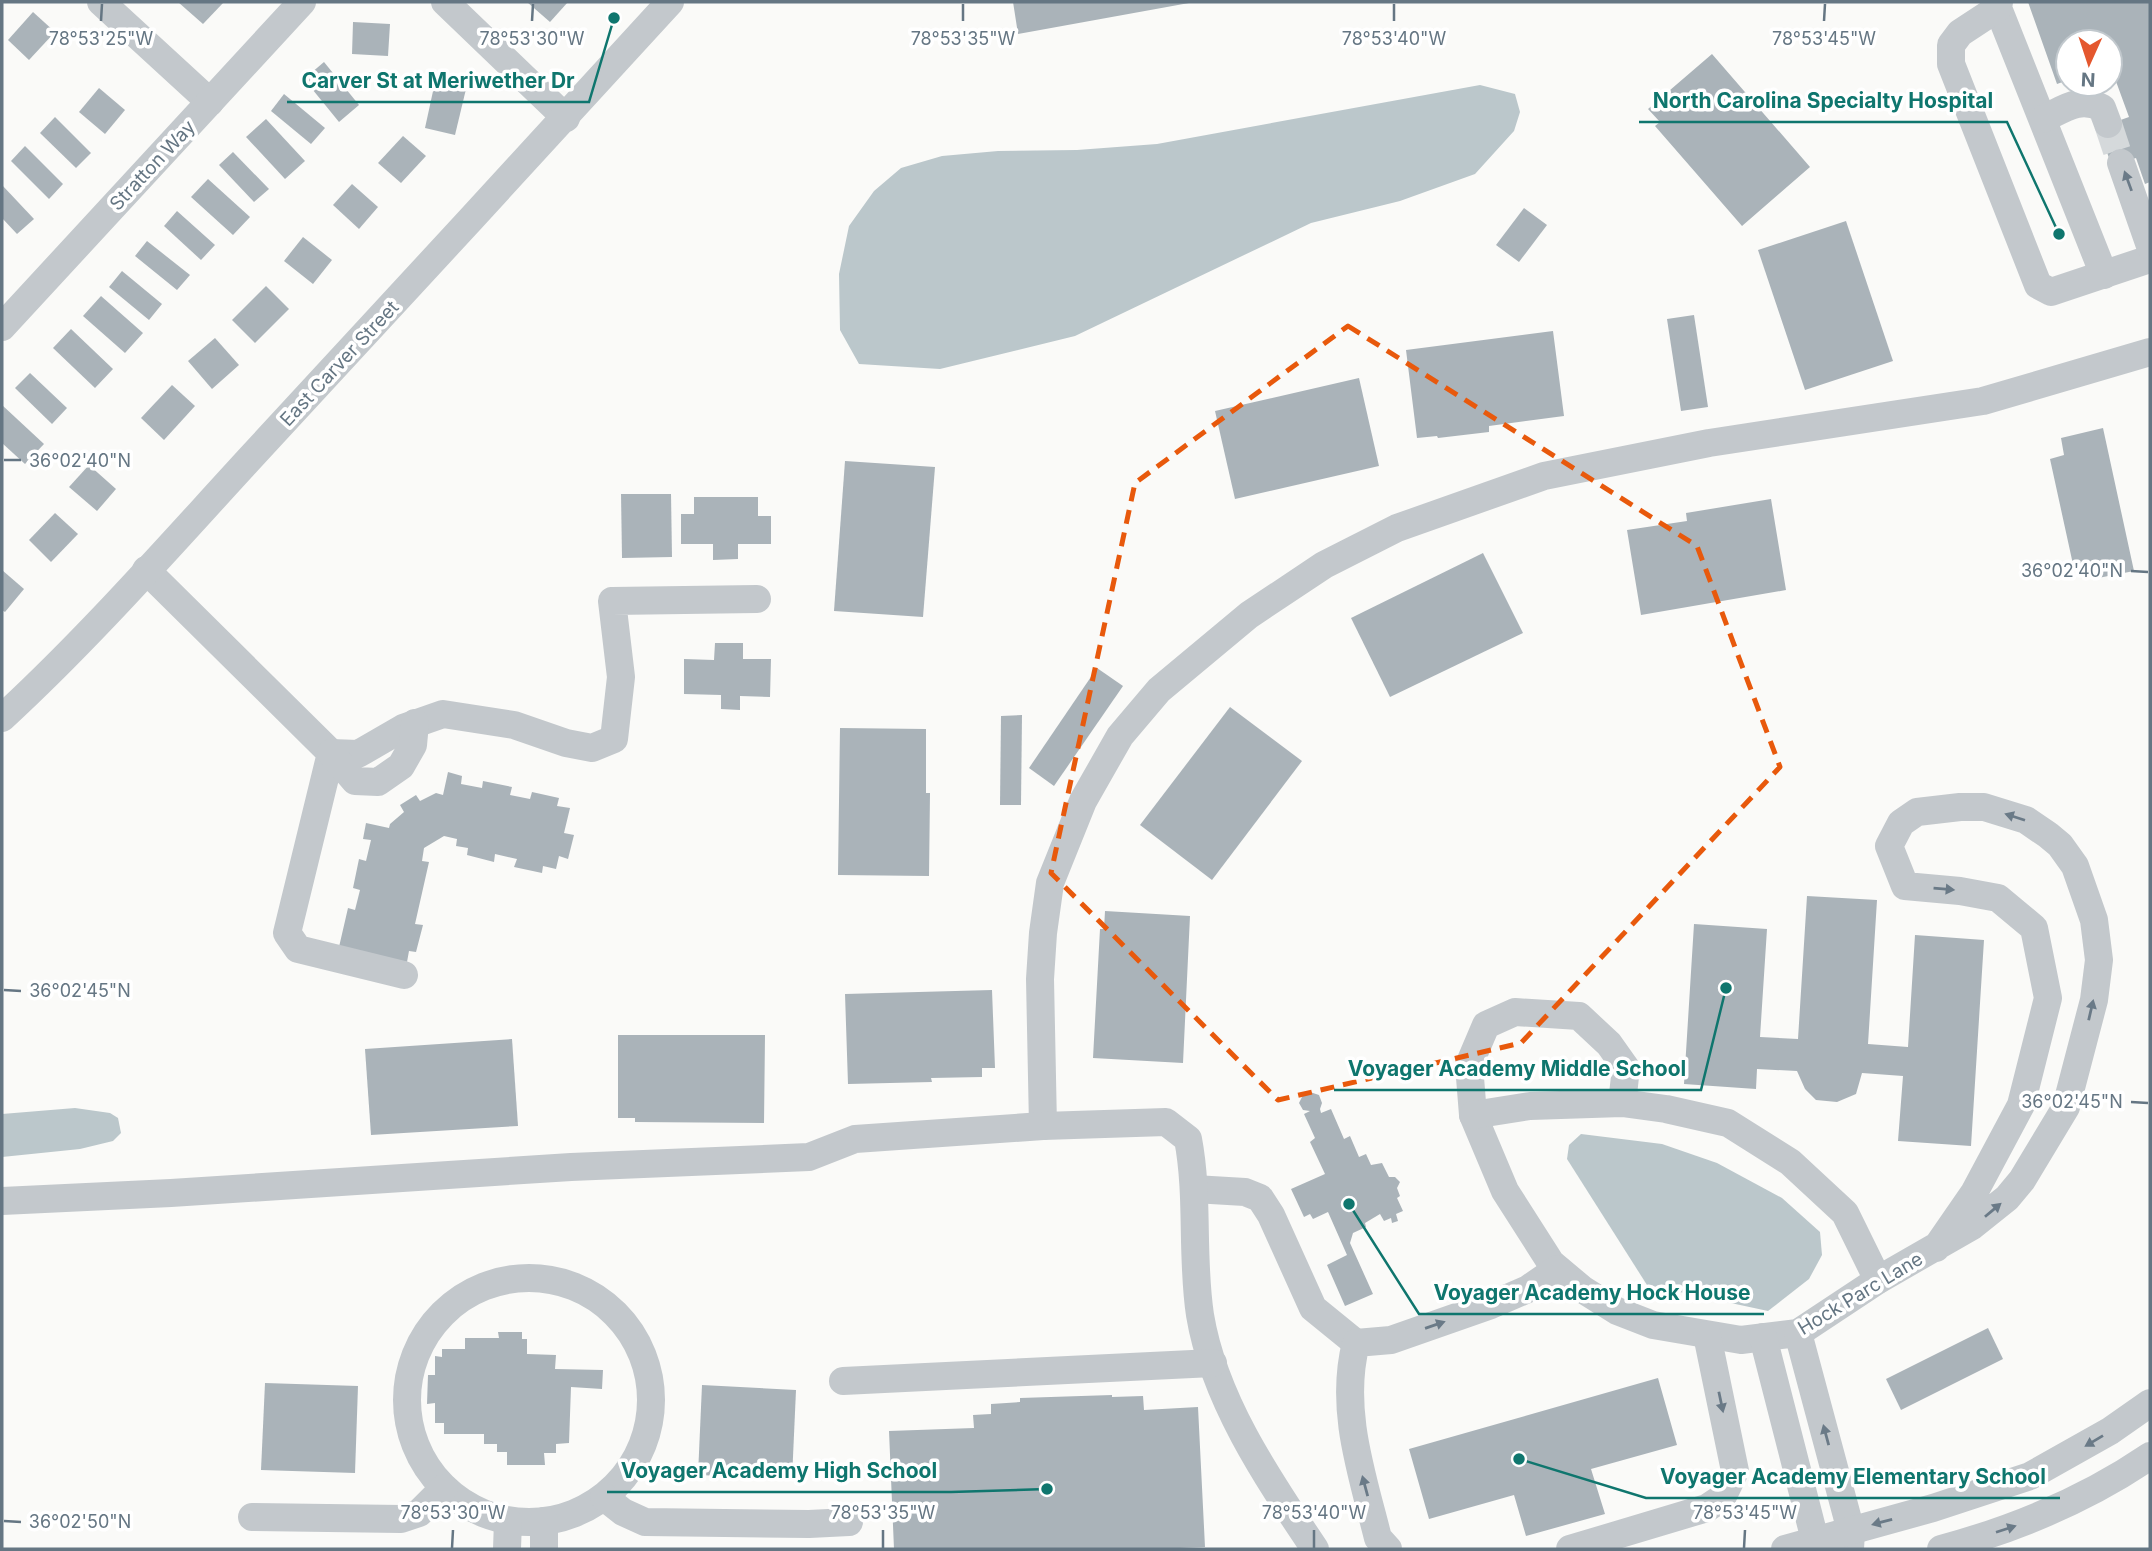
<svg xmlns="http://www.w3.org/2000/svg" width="2152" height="1551" font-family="Inter,sans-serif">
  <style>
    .water { fill: #bbc7cb }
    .building { fill: #aab3b9 }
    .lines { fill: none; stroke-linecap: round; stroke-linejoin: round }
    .minor-tunnel { stroke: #d5d9db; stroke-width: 28; stroke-dasharray: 28 14; stroke-linecap: butt }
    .minor { stroke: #c3c8cc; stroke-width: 28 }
    .oneway { fill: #6a7a87 }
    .marked { fill: none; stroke: #e8590c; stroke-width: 5; stroke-dasharray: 14 9; stroke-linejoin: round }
    .ticks { fill: none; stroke: #657683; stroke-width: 2.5 }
    .labels { text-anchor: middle; stroke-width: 7; stroke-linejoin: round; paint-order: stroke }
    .street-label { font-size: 19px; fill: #657683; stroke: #fff }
    .ticks-label { font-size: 18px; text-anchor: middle; fill: #657683; stroke: #fff; stroke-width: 7; stroke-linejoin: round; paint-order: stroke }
    .leader { fill: none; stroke: #0f766e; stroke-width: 2.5 }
    .callout-dot { fill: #0f766e; stroke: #fff; stroke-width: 2.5 }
    .callout-label { font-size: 21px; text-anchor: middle; font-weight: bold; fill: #0f766e; stroke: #fff; stroke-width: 7; stroke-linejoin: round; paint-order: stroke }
  </style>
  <rect width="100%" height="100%" fill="#fafaf8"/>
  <g class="water">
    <polygon points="1480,85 1515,94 1520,112 1514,131 1475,174 1400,201 1311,223 1075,336 940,369 859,364 840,330 839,274 849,226 874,191 901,168 942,156 998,151 1077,150 1157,144"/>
    <polygon points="75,1108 110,1113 118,1118 121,1133 113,1141 80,1149 2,1157 2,1114"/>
    <polygon points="1581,1134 1662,1144 1717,1163 1782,1198 1820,1232 1822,1255 1809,1279 1768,1311 1647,1285 1567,1159 1569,1145"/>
  </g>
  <g class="building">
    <polygon points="178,2 224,2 203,24"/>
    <polygon points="527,2 568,2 550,22"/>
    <polygon points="1013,2 1189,2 1189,3 1018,34"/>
    <polygon points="2028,2 2150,2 2150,182 2145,184 2136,158 2112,166 2098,128 2129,117 2110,65 2110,42 2068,42 2068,80 2057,84"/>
    <polygon points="33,12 55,32 29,60 8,40"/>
    <polygon points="353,22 390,24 388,56 352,54"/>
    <polygon points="1712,54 1810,167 1742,226 1655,126 1660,122 1648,109"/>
    <polygon points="324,62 359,105 339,122 304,79"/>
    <polygon points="435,82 466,89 455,135 425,128"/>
    <polygon points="99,88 125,110 105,134 79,112"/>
    <polygon points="284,94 325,128 311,144 271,111"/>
    <polygon points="55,117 91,153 76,168 40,133"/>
    <polygon points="266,119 305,161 285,179 246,137"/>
    <polygon points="403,136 426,156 401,183 378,163"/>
    <polygon points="25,146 63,184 49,199 11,161"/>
    <polygon points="233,152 269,189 254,202 219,165"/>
    <polygon points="208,179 250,217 233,235 191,197"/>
    <polygon points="352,184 378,207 359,229 333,205"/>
    <polygon points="2,185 34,219 17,234 2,218"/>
    <polygon points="1524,208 1547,225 1519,262 1496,245"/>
    <polygon points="177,211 215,245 201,260 164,226"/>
    <polygon points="1846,221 1893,361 1805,390 1758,250"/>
    <polygon points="303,237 332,260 313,284 284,261"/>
    <polygon points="147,241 190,275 177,290 135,256"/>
    <polygon points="122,271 162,304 149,320 109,287"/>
    <polygon points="266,286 289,309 255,343 232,320"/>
    <polygon points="101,296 143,333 125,353 83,316"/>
    <polygon points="1694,315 1708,407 1681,411 1667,319"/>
    <polygon points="71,329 113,369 95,388 53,348"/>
    <polygon points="1553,331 1564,416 1489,426 1489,432 1438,438 1437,436 1417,438 1406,350"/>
    <polygon points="215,338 239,365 212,389 188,361"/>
    <polygon points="30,373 67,408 52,424 15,388"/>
    <polygon points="1359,378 1379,466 1235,499 1215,411"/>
    <polygon points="172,385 195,406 164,440 141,418"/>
    <polygon points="2,405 44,444 25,464 2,443"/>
    <polygon points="2103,428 2134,571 2093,579 2090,565 2074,569 2050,459 2064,455 2061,438"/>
    <polygon points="845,461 935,467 923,617 834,611"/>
    <polygon points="89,465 116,489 97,511 69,487"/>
    <polygon points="621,494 671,494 672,557 622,558"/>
    <polygon points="694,497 758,497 758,516 771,516 771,544 738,544 738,559 713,560 713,544 681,544 681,514 694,514"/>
    <polygon points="1771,499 1786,590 1641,615 1627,530 1687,521 1686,513"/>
    <polygon points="55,513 78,534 51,562 29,540"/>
    <polygon points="1483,553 1523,633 1390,697 1351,618"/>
    <polygon points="2,570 24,589 5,612 2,610"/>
    <polygon points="715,643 743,643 743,659 771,659 770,697 740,696 740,710 721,709 721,695 684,694 684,659 714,660"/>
    <polygon points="1097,668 1123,686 1054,786 1029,768"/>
    <polygon points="1230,707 1302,761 1212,880 1140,825"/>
    <polygon points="1022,715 1021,805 1000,805 1001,716"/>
    <polygon points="840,728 926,729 926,793 930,793 929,876 838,875"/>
    <polygon points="448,772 462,776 461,784 482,788 483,781 512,787 510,795 530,799 532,792 559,798 557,806 570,808 564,833 574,835 568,859 559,856 556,869 543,866 542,873 514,867 517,859 495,854 494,862 467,855 468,848 456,846 457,839 444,836 424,848 422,861 429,862 415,924 423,925 416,952 409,951 407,962 339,947 348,908 355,910 360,890 353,888 359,859 366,861 371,840 363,839 366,823 389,828 390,824 404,812 400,805 416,795 420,801 436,793 443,795"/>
    <polygon points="1807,896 1877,900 1868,1044 1908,1047 1915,935 1984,940 1971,1146 1898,1141 1903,1076 1862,1073 1856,1094 1837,1102 1816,1100 1805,1089 1797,1071 1757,1069 1756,1089 1684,1084 1694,924 1767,929 1760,1037 1798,1039"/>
    <polygon points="1105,911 1190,916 1183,1063 1093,1058 1100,929 1104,929"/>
    <polygon points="992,990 995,1068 982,1068 982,1077 931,1078 932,1082 848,1084 845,994"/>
    <polygon points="618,1035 765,1035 764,1123 635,1122 635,1118 618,1118"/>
    <polygon points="512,1039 518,1126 371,1135 365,1049"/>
    <polygon points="1310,1092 1319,1095 1322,1103 1320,1109 1321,1113 1331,1109 1344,1139 1350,1136 1359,1157 1366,1154 1371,1165 1382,1163 1389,1177 1395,1177 1400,1182 1397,1188 1400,1196 1397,1198 1403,1211 1396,1214 1398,1221 1392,1223 1391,1218 1384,1221 1380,1214 1365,1223 1366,1227 1353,1233 1350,1243 1373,1294 1345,1306 1327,1265 1347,1255 1328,1212 1313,1219 1310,1214 1304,1217 1291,1189 1325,1174 1310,1142 1315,1138 1304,1114 1310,1111 1303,1110 1299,1103 1303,1095"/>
    <polygon points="1988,1328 2003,1359 1901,1410 1886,1379"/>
    <polygon points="498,1332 522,1332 522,1339 527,1339 527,1354 556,1355 555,1369 603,1370 602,1389 571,1387 569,1443 556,1444 556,1453 544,1453 545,1465 507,1465 507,1452 497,1452 497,1444 484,1444 484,1434 444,1434 444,1423 435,1423 435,1403 427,1404 428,1375 435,1375 435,1356 442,1357 442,1349 465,1349 465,1338 499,1338"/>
    <polygon points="1658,1378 1677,1445 1591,1469 1605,1514 1526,1536 1514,1495 1429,1519 1409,1449"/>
    <polygon points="265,1383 358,1386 355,1473 261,1470"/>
    <polygon points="702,1385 796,1390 792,1479 698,1475"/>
    <polygon points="1112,1395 1112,1397 1143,1396 1144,1410 1198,1407 1205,1547 1155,1549 894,1549 889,1431 974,1428 973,1415 991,1414 991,1404 1020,1402 1020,1398"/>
  </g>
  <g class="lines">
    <polyline class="minor-tunnel" points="2108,124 2121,163"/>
    <g class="minor">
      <polyline points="101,2 210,102"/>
      <polyline points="445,2 566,118"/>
      <polyline points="1999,2 1998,8 2104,275"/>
      <polyline points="1998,8 1960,33 1951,45 1951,64 2038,285 2051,292 2150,259"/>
      <path d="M2043,119C2064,109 2080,96 2102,108L2108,124"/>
      <polyline points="2121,163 2150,246"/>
      <polyline points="2,327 302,2"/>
      <polyline points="146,570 331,753 287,933 298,949 404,975"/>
      <path d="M2,718C91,636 172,543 254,454C393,304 532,153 670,2"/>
      <polyline points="331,753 358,754 403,728 443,714 514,725 566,743 592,748 614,739 621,677 612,601 757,599"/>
      <polyline points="331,753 355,781 378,782 401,766 413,745 415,723"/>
      <polyline points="1622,1103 1626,1068 1609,1044 1579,1016 1515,1012 1486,1025 1469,1065 1473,1115 1505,1191 1551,1263 1582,1289 1617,1311 1653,1325 1741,1340 1798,1333 1878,1280 1972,1226 2007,1198 2022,1180 2066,1107 2094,1000 2099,960 2094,920 2075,866 2060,845 2048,835 2026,820 1984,807 1960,807 1917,812 1901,823 1889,846 1905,886 1960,891 1998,898 2034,928 2048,998 2021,1105 1974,1193 1936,1248"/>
      <polyline points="1473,1115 1530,1106 1622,1103 1666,1109 1728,1123 1790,1162 1845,1213 1878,1280"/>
      <polyline points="1043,1126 1040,979 1043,933 1050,883 1083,801 1120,736 1159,690 1249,615 1324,565 1397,528 1544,476 1709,443 1983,401 2150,352"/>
      <polyline points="1194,1189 1245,1192 1260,1198 1271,1215 1313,1308 1356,1343"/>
      <path d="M2,1201L171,1193L571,1167L809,1157L855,1139L1043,1126L1166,1122L1188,1139C1199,1197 1191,1256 1200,1315C1214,1400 1268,1479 1315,1549"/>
      <circle cx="529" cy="1400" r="122"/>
      <polyline points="1798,1333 1851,1531 1850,1549"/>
      <polyline points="1763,1337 1815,1540 1824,1549"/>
      <polyline points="843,1381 1213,1363"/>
      <polyline points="604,1497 623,1512 645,1522 809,1524 849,1522"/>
      <polyline points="252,1517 401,1519 419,1513 444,1488"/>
      <polyline points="507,1549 508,1521"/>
      <polyline points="544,1549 544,1521"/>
      <path d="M1388,1549L1378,1538C1362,1474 1339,1409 1356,1343L1391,1340L1491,1305L1528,1289L1557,1269"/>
      <polyline points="1570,1549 1707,1508 1722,1498 1735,1471 1707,1335"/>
      <polyline points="1785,1549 1933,1508 2030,1476 2110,1431 2150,1403"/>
      <path d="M1941,1549C2015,1529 2087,1499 2150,1456"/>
    </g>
  </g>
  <defs><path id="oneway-solid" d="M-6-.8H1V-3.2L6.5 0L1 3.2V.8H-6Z" transform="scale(1.75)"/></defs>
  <g class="oneway">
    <use href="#oneway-solid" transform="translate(2128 181) rotate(-110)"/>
    <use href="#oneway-solid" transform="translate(2015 817) rotate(-162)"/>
    <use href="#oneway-solid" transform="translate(1944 889) rotate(5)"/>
    <use href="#oneway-solid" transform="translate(2091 1010) rotate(-77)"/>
    <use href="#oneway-solid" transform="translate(1993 1210) rotate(-40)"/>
    <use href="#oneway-solid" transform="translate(1435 1325) rotate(-19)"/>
    <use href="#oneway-solid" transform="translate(1721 1402) rotate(78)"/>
    <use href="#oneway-solid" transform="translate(1826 1435) rotate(-105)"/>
    <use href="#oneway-solid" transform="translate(2094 1441) rotate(149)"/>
    <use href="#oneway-solid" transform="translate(1365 1486) rotate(-105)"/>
    <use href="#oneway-solid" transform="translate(1882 1522) rotate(165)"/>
    <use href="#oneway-solid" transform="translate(2006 1529) rotate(-18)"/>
  </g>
  <path class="marked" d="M1348,326L1697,546L1780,767L1521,1043L1278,1100L1051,873L1135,483Z"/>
  <path class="ticks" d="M101,21L102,4M532,21L533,4M963,21V4M1394,21V4M1824,21L1825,4M4,460H21M2131,571L2148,572M4,990L21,991M2131,1102L2148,1103M4,1521L21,1522M452,1548L453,1530M883,1548V1530M1314,1548V1530M1744,1548L1745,1530"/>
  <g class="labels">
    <g class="street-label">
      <text transform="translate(152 165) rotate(-47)" y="7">Stratton Way</text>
      <text transform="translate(339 363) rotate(-47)" y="7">East Carver Street</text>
      <text transform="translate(1860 1293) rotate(-31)" y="7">Hock Parc Lane</text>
    </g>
  </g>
  <g class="ticks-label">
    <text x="101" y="45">78°53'25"W</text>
    <text x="532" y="45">78°53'30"W</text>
    <text x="963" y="45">78°53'35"W</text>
    <text x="1394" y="45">78°53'40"W</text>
    <text x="1824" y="45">78°53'45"W</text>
    <text x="80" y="467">36°02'40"N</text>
    <text x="2072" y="577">36°02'40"N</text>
    <text x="80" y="997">36°02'45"N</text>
    <text x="2072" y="1108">36°02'45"N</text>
    <text x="453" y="1519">78°53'30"W</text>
    <text x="883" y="1519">78°53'35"W</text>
    <text x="1314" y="1519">78°53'40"W</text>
    <text x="1745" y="1519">78°53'45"W</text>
    <text x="80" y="1528">36°02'50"N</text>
  </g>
  <path class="leader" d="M614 18L589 102H287M2059 234L2007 122H1639M1726 988L1701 1090H1334M1349 1204L1419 1314H1764M1047 1489L951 1492H607M1519 1459L1646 1498H2060"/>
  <g class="callout-dot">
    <circle cx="614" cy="18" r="7"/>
    <circle cx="2059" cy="234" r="7"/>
    <circle cx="1726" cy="988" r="7"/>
    <circle cx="1349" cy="1204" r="7"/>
    <circle cx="1047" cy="1489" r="7"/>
    <circle cx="1519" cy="1459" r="7"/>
  </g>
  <g class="callout-label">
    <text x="438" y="88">Carver St at Meriwether Dr</text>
    <text x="1823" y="108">North Carolina Specialty Hospital</text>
    <text x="1517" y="1076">Voyager Academy Middle School</text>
    <text x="1592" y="1300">Voyager Academy Hock House</text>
    <text x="779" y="1478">Voyager Academy High School</text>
    <text x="1853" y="1484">Voyager Academy Elementary School</text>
  </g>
  <rect width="2152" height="1551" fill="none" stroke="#657683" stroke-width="7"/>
  <g transform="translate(2089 63) rotate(183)"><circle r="33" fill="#ffffff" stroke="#c1c8cd" stroke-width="2"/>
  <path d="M0-5L12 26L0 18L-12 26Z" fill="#e4572e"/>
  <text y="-10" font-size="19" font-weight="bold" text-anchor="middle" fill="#657683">N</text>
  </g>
</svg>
